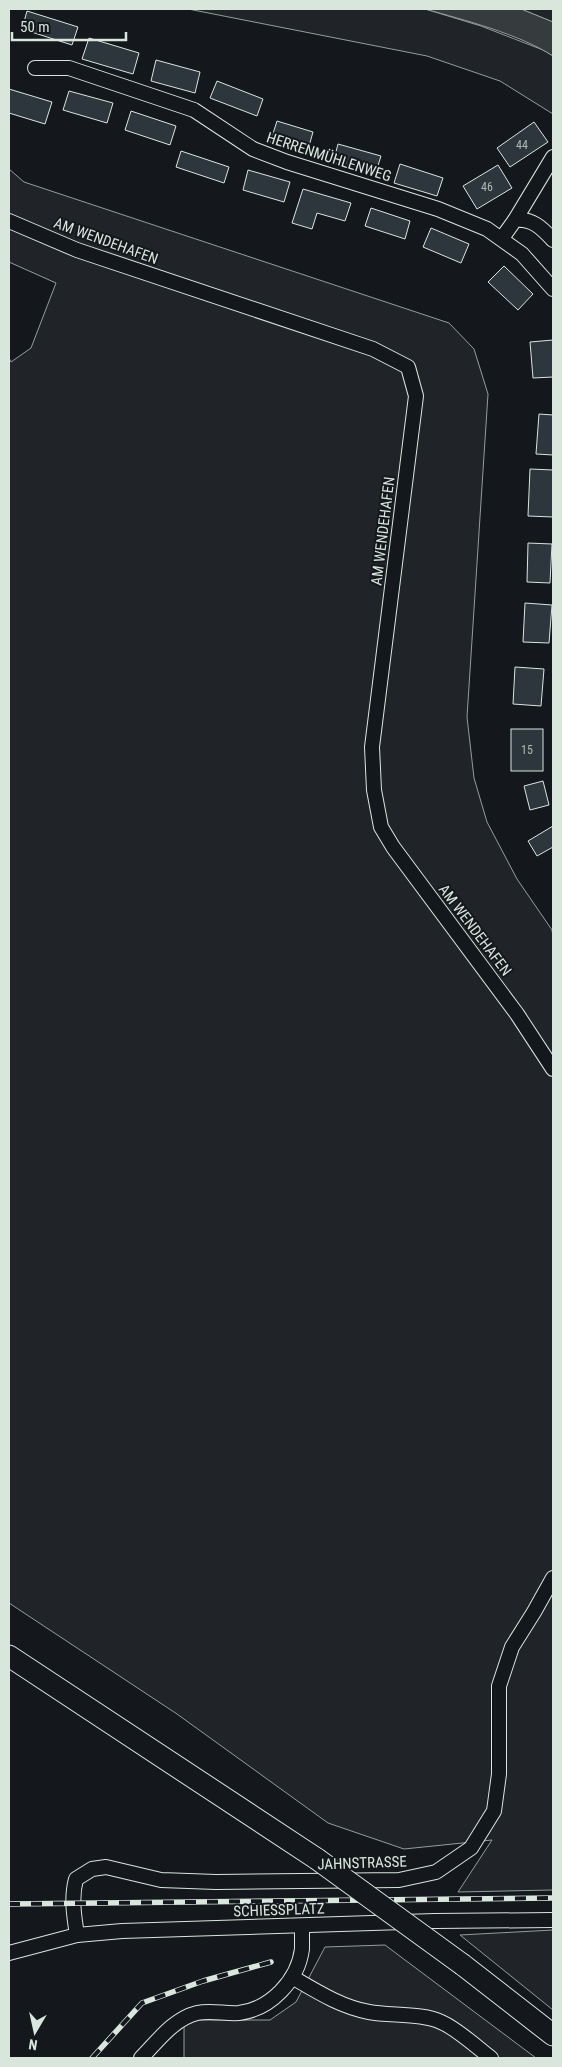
<svg xmlns="http://www.w3.org/2000/svg" width="562" height="2067" font-family="'Roboto Condensed',sans-serif">
  <style>
    .green { fill: #202428; stroke: #939e99 }
    .water { fill: #363b3e; stroke: #939e99 }
    .building { fill: #2c363c; stroke: #d8e6dc }
    .lines { fill: none; stroke-linecap: round; stroke-linejoin: round }
    .minor-casing { stroke: #d8e6dc; stroke-width: 16 }
    .primary-casing { stroke: #d8e6dc; stroke-width: 23 }
    .minor { stroke: #14181c; stroke-width: 14 }
    .primary { stroke: #14181c; stroke-width: 21 }
    .rail-casing { stroke: #d8e6dc; stroke-width: 5.5 }
    .rail { stroke: #14181c; stroke-width: 4; stroke-dasharray: 11; stroke-linecap: butt }
    .primary-bridge-casing { stroke: #d8e6dc; stroke-width: 23; stroke-linecap: butt }
    .primary-bridge { stroke: #14181c; stroke-width: 21 }
    .labels { text-anchor: middle; stroke-width: 4; stroke-linejoin: round; paint-order: stroke }
    .number-label { font-size: 12px; fill: #adbab4 }
    .street-label { font-size: 15px; fill: #d8e6dc; stroke: #14181c }
  </style>
  <rect width="100%" height="100%" fill="#14181c"/>
  <g class="green">
    <polygon points="188,9 425,9 481,26 543,50 553,56 553,114 500,81 427,56"/>
    <polygon points="521,9 553,9 553,22"/>
    <polygon points="9,169 24,182 449,323 474,349 488,394 467,717 474,778 487,822 517,879 552,930 553,937 553,1890 458,1892 492,1840 404,1849 328,1823 177,1714 9,1603 9,358 11,362 31,348 56,283 9,262"/>
    <polygon points="553,1930 553,2010 460,1935"/>
    <polygon points="385,1945 536,2058 184,2058 184,2020 270,2020 296,2002 325,1947"/>
  </g>
  <path class="water" d="M425,9H521L553,22V56C519,34 464,20 425,9Z"/>
  <g class="building">
    <polygon points="27,11 78,27 72,45 22,29"/>
    <polygon points="89,38 139,53 133,74 82,59"/>
    <polygon points="156,60 200,72 195,93 151,81"/>
    <polygon points="217,81 263,99 257,116 210,98"/>
    <polygon points="9,89 52,102 45,124 9,113"/>
    <polygon points="69,91 113,103 107,123 63,110"/>
    <polygon points="131,111 176,126 170,145 125,130"/>
    <polygon points="277,121 313,132 307,153 270,143"/>
    <polygon points="534,122 548,142 510,167 497,148"/>
    <polygon points="338,144 381,156 375,175 333,163"/>
    <polygon points="181,151 229,167 224,183 176,167"/>
    <polygon points="400,164 443,178 437,196 394,183"/>
    <polygon points="498,165 512,188 477,209 463,186"/>
    <polygon points="248,170 290,182 284,202 243,190"/>
    <polygon points="303,189 351,203 345,221 317,213 312,229 292,223"/>
    <polygon points="371,208 410,221 405,239 365,226"/>
    <polygon points="431,228 469,244 461,263 423,247"/>
    <polygon points="504,266 533,294 518,310 488,282"/>
    <polygon points="553,340 553,377 533,378 530,342"/>
    <polygon points="539,414 553,415 553,455 536,454"/>
    <polygon points="530,469 553,470 553,517 528,516"/>
    <polygon points="528,543 552,544 550,583 527,582"/>
    <polygon points="525,603 552,605 549,643 523,642"/>
    <polygon points="515,667 544,669 541,706 513,704"/>
    <rect x="511" y="729" width="32" height="42"/>
    <polygon points="543,781 549,805 530,810 524,786"/>
    <polygon points="553,826 553,847 537,856 528,841"/>
  </g>
  <g class="lines">
    <g class="minor-casing">
      <g id="minor">
        <polyline points="35,68 69,68 194,110 253,149 287,162 438,209 487,229 522,254 553,289"/>
        <polyline points="515,220 553,157"/>
        <polyline points="9,221 77,250 373,349 408,367 416,396 372,747 374,790 381,827 393,847 517,1014 553,1069"/>
        <path d="M502,238L515,220C532,218 542,228 553,240"/>
        <path d="M77,1935C74,1916 71,1898 76,1879L92,1869L106,1867L161,1880L216,1882L399,1880L436,1872L471,1848L494,1811L499,1774V1686L512,1647L534,1612L553,1578"/>
        <polyline points="9,1953 77,1935 122,1931 435,1921 553,1920"/>
        <path d="M292,1977C316,1991 341,2007 369,2012C389,2016 423,2013 441,2022C456,2028 478,2048 491,2058"/>
        <path d="M141,2058C157,2042 173,2019 197,2013C211,2010 225,2014 239,2013C271,2009 298,1980 302,1949C302,1941 302,1933 302,1926"/>
      </g>
    </g>
    <g class="primary-casing">
      <g id="primary">
        <polyline points="9,1656 317,1859"/>
        <polyline points="463,1965 553,2035"/>
      </g>
    </g>
    <use href="#minor" class="minor"/>
    <use href="#primary" class="primary"/>
    <g class="rail-casing">
      <g id="rail">
        <polyline points="9,1904 553,1898"/>
        <polyline points="92,2058 142,2003 203,1981 271,1962"/>
      </g>
    </g>
    <use href="#rail" class="rail"/>
    <g class="primary-bridge-casing">
      <polyline id="primary-bridge" points="317,1859 463,1965"/>
    </g>
    <use href="#primary-bridge" class="primary-bridge"/>
  </g>
  <g class="labels">
    <g class="number-label">
      <text x="522" y="149">44</text>
      <text x="487" y="191">46</text>
      <text x="527" y="754">15</text>
    </g>
    <g class="street-label">
      <text transform="translate(329 157) rotate(18)" y="5">HERRENMÜHLENWEG</text>
      <text transform="translate(106 241) rotate(20)" y="5">AM WENDEHAFEN</text>
      <text transform="translate(383 531) rotate(-83)" y="5">AM WENDEHAFEN</text>
      <text transform="translate(475 930) rotate(53)" y="5">AM WENDEHAFEN</text>
      <text transform="translate(362 1863) rotate(-2)" y="5">JAHNSTRASSE</text>
      <text transform="translate(279 1910) rotate(-2)" y="5">SCHIESSPLATZ</text>
    </g>
  </g>
  <rect width="562" height="2067" fill="none" stroke="#d8e6dc" stroke-width="20"/>
  <g transform="translate(35 2032) rotate(189)" stroke="#14181c" stroke-width="4" paint-order="stroke">
  <path d="M0-4L9 19L0 12L-9 19Z" fill="#d8e6dc"/>
  <text y="-8" font-size="14" font-weight="bold" text-anchor="middle" fill="#d8e6dc">N</text>
  </g>
  <path d="M12 32v8h114v-8" fill="none" stroke="#d8e6dc" stroke-width="2.5"/>
  <text x="20" y="32" font-size="15" fill="#d8e6dc" stroke="#14181c" stroke-width="4" paint-order="stroke">50 m</text>
</svg>
